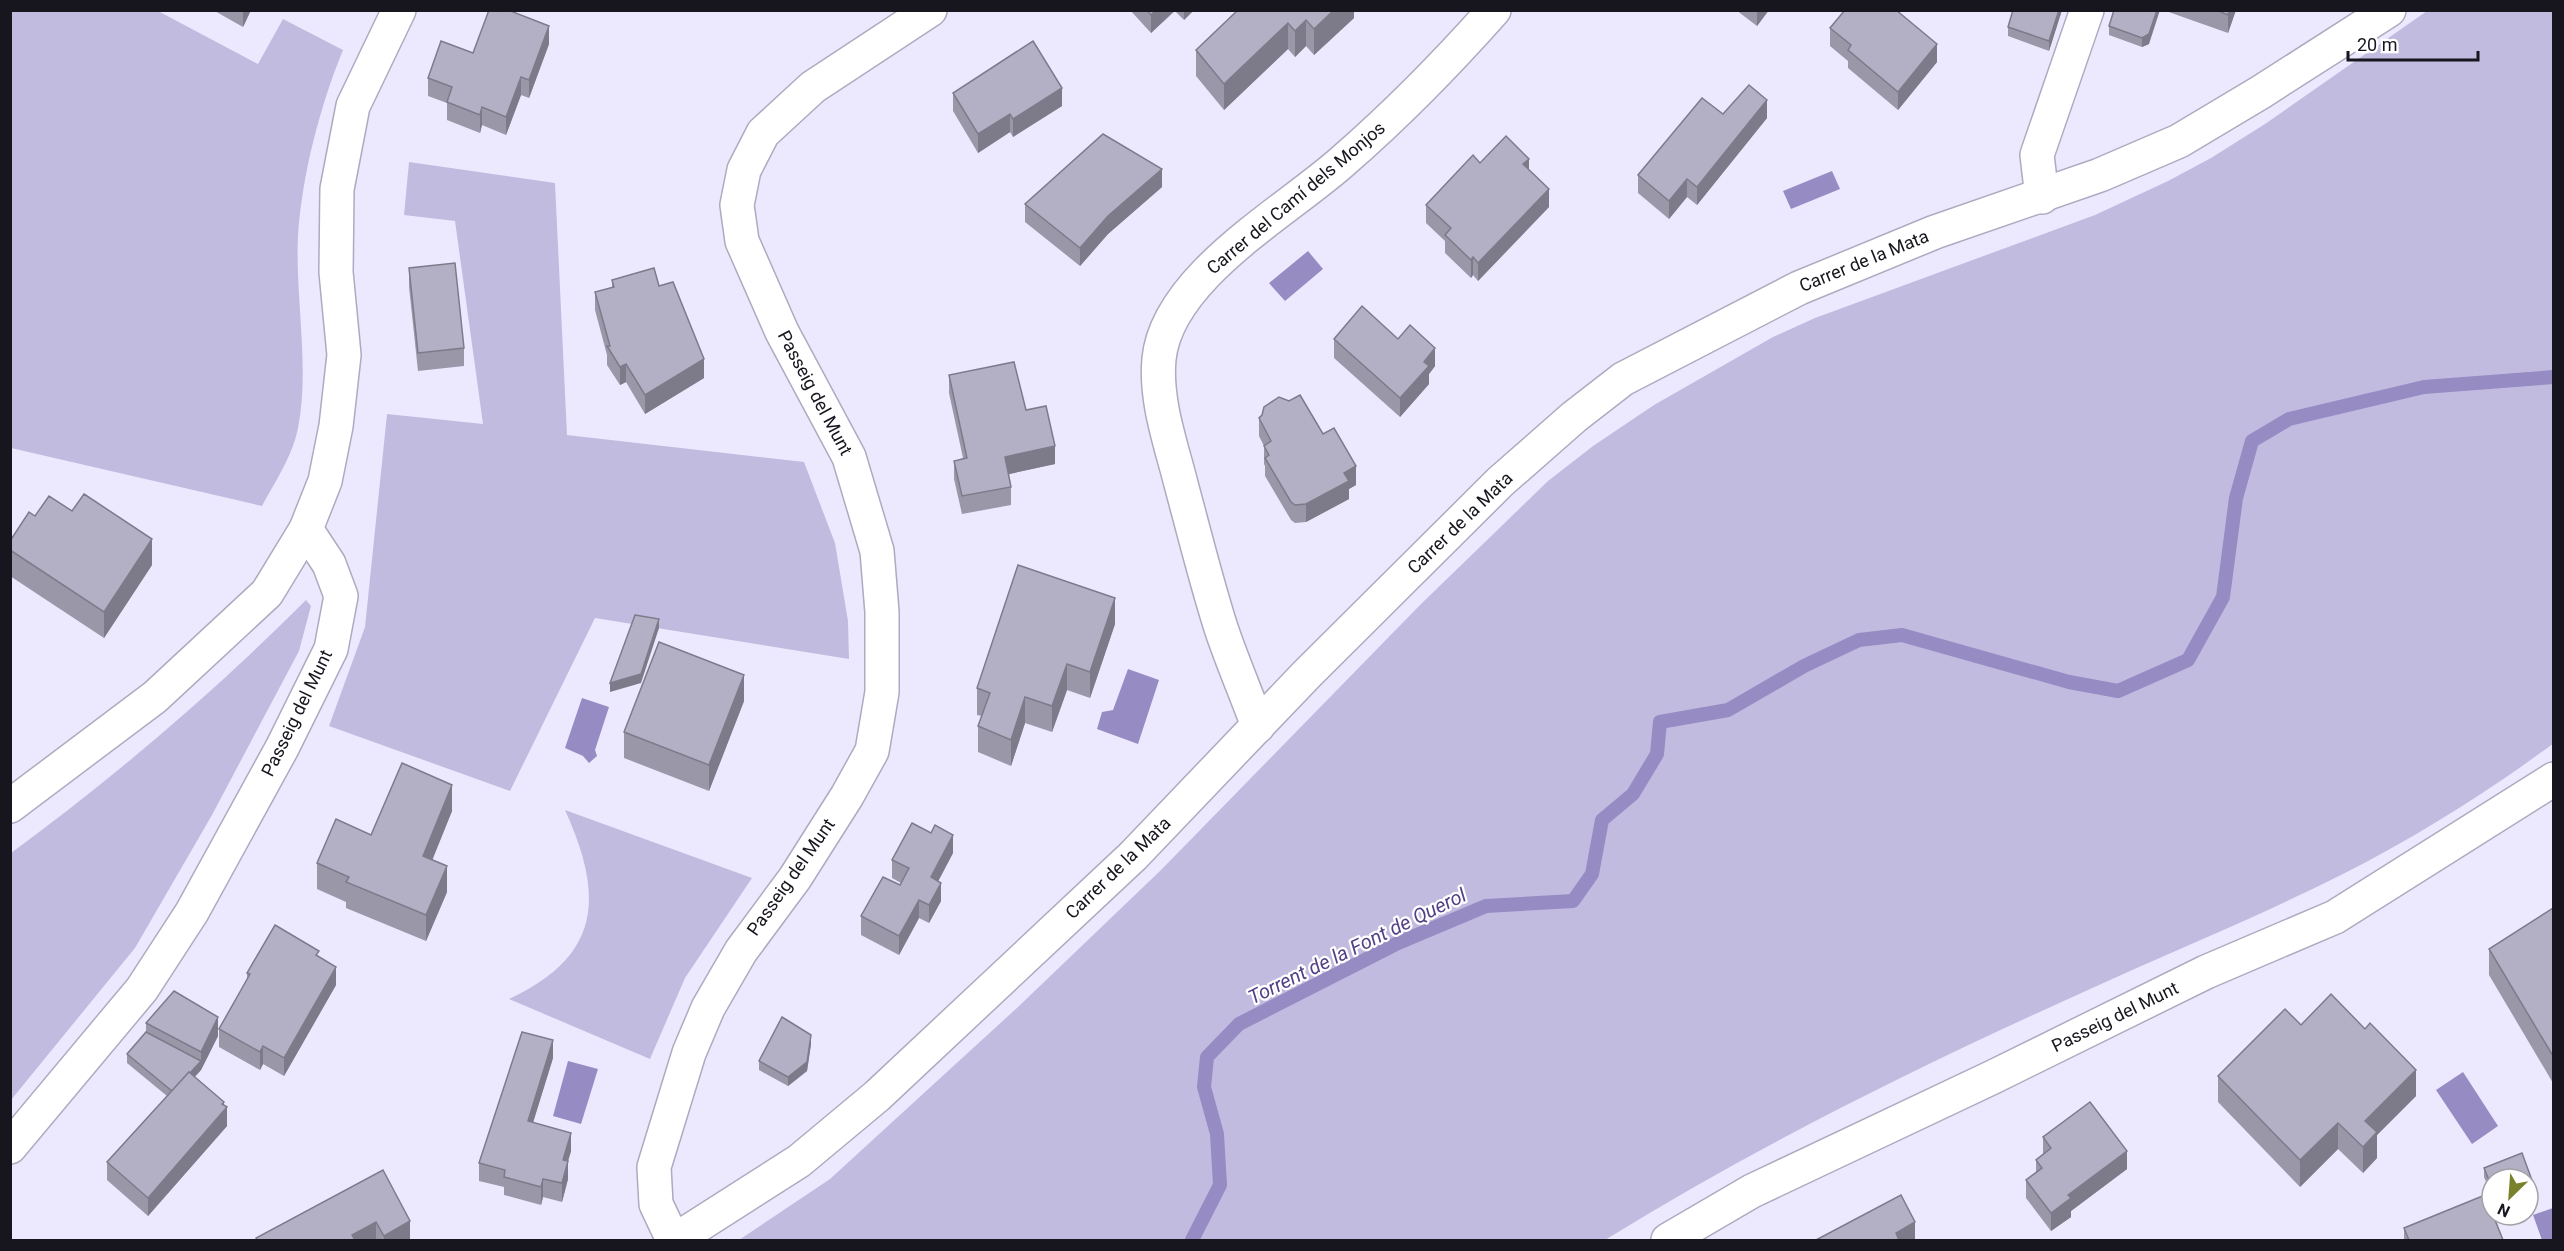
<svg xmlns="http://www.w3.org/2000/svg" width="2564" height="1251" font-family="Roboto,sans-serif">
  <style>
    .green { fill: #c2bbe0 }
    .water { fill: #978bc4 }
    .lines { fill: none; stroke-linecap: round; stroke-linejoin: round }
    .stream { stroke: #978bc4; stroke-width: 14 }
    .street-casing { stroke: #aeaabf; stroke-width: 36 }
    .street { stroke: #fff; stroke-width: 33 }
    .wall { fill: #9a97a9 }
    .shaded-wall { fill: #7d7b8a }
    .building { fill: #b3b0c5; stroke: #7d7b8a; stroke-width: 1.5 }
    .labels { text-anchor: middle; stroke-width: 4.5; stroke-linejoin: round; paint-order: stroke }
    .street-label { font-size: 18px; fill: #17151d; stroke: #fff }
    .water-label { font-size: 20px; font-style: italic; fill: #534086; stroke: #fff }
  </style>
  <rect width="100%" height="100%" fill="#ece9ff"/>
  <g class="green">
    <path d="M11,10L158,11L258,64L283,19L343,50C320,106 302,175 298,236C295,297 310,368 298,428C293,455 275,482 262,506L11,448Z"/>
    <path d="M2427,11H2553L2554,743C2488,792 2416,837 2343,874C2260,916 2173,951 2088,990C1923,1064 1759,1145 1605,1240H739L830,1179L1019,1006L1161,870L1420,605L1548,481L1593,446L1654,405L1773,337L1815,318L2095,215L2168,181L2211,158L2265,124Z"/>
    <polygon points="409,162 555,183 567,435 804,462 835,543 848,621 849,659 595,618 510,791 329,726 365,627 387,414 483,424 455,221 404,215"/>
    <path d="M306,600L311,606L299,651L212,815L135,948L11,1100V853C116,776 214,692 306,600Z"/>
    <path d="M565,810L752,878L685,978L650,1059L509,999C602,956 604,896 565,810Z"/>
  </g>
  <g class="water">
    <polygon points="1832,171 1840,189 1791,209 1783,191"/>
    <polygon points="1308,251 1323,269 1285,301 1269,283"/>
    <polygon points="1128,669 1159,680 1138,744 1097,729 1102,712 1113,710"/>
    <polygon points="582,698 609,707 595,750 597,756 589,763 583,756 565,748"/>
    <polygon points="568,1061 598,1069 581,1124 553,1116"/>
    <polygon points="2463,1072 2498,1126 2472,1144 2436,1090"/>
    <polygon points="2553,1208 2553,1240 2542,1240 2533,1215"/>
  </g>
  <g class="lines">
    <polyline class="stream" points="1192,1240 1220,1185 1217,1134 1204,1087 1207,1057 1239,1024 1398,943 1486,906 1573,901 1592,874 1602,820 1633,794 1657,754 1660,722 1728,710 1804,666 1859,640 1902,635 2069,682 2118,691 2188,660 2223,597 2236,498 2252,441 2289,419 2424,387 2554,377"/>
    <g class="street-casing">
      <g id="street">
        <polyline points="2042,197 2037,155 2087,10"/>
        <path d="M1258,726C1246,693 1232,661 1221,628C1206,581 1194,532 1181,484C1171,444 1155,401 1159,359C1167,277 1286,212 1343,161C1397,114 1447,63 1494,10"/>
        <polyline points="10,806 155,697 267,593 306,529"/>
        <polyline points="10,1147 142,989 192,912 282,748 331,649 341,596 329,564 306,529 325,481 336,426 344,355 336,272 337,189 353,106 399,10"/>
        <polyline points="671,1240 691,1230 799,1161 877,1096 1133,856 1307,674 1500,482 1574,417 1623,379 1799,288 1935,232 2100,175 2179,141 2261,92 2389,10"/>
        <polyline points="673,1240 656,1204 654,1167 689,1053 708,1008 741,951 795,878 847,796 872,751 882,692 882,612 877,551 849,457 782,332 742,241 737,205 744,170 763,133 813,87 930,10"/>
        <polyline points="1668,1240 1752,1191 1993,1077 2206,972 2335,917 2554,779"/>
      </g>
    </g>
    <use href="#street" class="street"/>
  </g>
  <g class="wall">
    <polygon points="213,10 251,10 243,27"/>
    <polygon points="1130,10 1194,10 1184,20 1175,11 1151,33"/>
    <polygon points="1238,10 1354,10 1354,18 1314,55 1306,46 1295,57 1288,49 1224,110 1196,76 1196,50"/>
    <polygon points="1736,10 1769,10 1757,26"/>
    <polygon points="2062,10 2049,51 2008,36 2008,27"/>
    <polygon points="2114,10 2149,44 2142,47 2109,35 2109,26"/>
    <polygon points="2163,10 2236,10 2228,33"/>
    <polygon points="1830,28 1937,62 1898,110 1848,68 1848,61 1830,46"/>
    <polygon points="549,44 529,98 521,95 506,135 482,125 480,133 447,120 447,103 428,96 428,78 473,53"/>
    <polygon points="953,93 1062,106 1013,137 1010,132 978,153 953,111"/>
    <polygon points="1723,114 1767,118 1697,205 1687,197 1669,219 1638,193 1638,175"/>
    <polygon points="1480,163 1529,170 1549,207 1478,281 1473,275 1471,278 1445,253 1445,241 1426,223 1426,205"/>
    <polygon points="1162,187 1108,234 1080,266 1025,222 1025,204"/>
    <polygon points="409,268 464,348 464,366 418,371 409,287"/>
    <polygon points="612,280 659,286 704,378 645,414 626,382 620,385 607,365 607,355 595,310 595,292 612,287"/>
    <polygon points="1334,339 1398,339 1435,366 1429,374 1429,384 1400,417 1334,358"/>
    <polygon points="949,375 1026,410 1055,464 1008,474 1011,487 1011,505 962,514 954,479 954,461 963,458 949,393"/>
    <polygon points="1259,418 1323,434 1356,485 1349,489 1349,499 1306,522 1295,523 1291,520 1265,476 1265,466 1264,464 1264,446 1259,436"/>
    <polygon points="72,511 152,565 104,638 10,576 10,541 35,516"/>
    <polygon points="1115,624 1090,698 1067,690 1052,732 1025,723 1011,766 978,752 978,726 982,716 977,715 977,688"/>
    <polygon points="744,701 709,791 624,758 624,732"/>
    <polygon points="452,811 432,860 447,892 426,941 346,908 346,902 317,889 317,863 371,835"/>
    <polygon points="953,853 938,881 941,901 929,923 919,918 899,955 861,935 861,916 900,885 901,883 892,878 892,860"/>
    <polygon points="2553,908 2553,1083 2489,975 2489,949"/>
    <polygon points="319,957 336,985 284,1076 263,1064 260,1070 219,1047 219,1029 247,980 247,973"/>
    <polygon points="146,1023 218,1036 201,1070 195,1077 224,1105 227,1126 148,1216 107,1180 107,1162 167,1096 127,1063 127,1054 146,1032"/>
    <polygon points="2301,1025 2416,1096 2377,1135 2377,1158 2363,1173 2338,1149 2300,1187 2218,1102 2218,1076"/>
    <polygon points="811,1044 807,1071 788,1086 759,1070 759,1061"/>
    <polygon points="553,1058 533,1122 571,1151 568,1161 568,1179 562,1202 543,1197 541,1205 504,1195 504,1187 479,1181 479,1163"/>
    <polygon points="2043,1137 2127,1169 2071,1211 2071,1217 2051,1231 2026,1198 2026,1180 2036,1173 2036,1160 2043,1154"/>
    <polygon points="2484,1168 2533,1192 2492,1179 2492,1196 2484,1177"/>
    <polygon points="383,1170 410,1240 256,1240 256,1238"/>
    <polygon points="2404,1228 2503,1240 2404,1240"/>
  </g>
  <g class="shaded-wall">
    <polygon points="243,10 251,10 243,27"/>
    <polygon points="1156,10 1175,10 1151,33 1151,15"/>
    <polygon points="1184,10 1194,10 1184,20"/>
    <polygon points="1334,10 1354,10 1354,18 1314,55 1314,29"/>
    <polygon points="1757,10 1769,10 1757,26"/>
    <polygon points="2059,10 2062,10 2049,51 2049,41"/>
    <polygon points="2157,10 2160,10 2149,44 2142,47 2142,38"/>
    <polygon points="2229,10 2236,10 2228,33 2228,15"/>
    <polygon points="1306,20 1306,46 1295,57 1295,31"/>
    <polygon points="1288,23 1288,49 1224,110 1224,84"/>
    <polygon points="549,26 549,44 529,98 529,80"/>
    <polygon points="1937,44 1937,62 1898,110 1898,92"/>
    <polygon points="521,77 521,95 506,135 506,117"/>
    <polygon points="1062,88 1062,106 1013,137 1013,119"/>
    <polygon points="1767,100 1767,118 1697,205 1697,187"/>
    <polygon points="482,107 482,125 480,133 480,115"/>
    <polygon points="1010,114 1010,132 978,153 978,134"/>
    <polygon points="1529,159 1529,177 1523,164"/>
    <polygon points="1162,169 1162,187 1108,234 1080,266 1080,248 1108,216"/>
    <polygon points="1687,179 1687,197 1669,219 1669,201"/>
    <polygon points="1549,189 1549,207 1478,281 1478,263"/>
    <polygon points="1473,257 1473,275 1471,278 1471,260"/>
    <polygon points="1435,348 1435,366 1429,374 1429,384 1400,417 1400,398 1424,362"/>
    <polygon points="704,359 704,378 645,414 645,395"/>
    <polygon points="626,364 626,382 620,385 620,367"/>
    <polygon points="1055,446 1055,464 1005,475 1005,457"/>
    <polygon points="1356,466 1356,485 1349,489 1349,499 1306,522 1306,504 1344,473"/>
    <polygon points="152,539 152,565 104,638 104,612"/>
    <polygon points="1115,598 1115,624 1090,698 1090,672"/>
    <polygon points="659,619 659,628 641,683 610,692 610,683"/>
    <polygon points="1067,664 1067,690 1052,732 1052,706"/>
    <polygon points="744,675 744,701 709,791 709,765"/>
    <polygon points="1025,697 1025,723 1011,766 1011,740"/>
    <polygon points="452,785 452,811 423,883 423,856"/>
    <polygon points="953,835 953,853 931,895 931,877"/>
    <polygon points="447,866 447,892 426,941 426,915"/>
    <polygon points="941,883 941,901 929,923 929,905"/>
    <polygon points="919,900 919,918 899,955 899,936"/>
    <polygon points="336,967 336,985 284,1076 284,1058"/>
    <polygon points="218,1017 218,1036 201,1070 172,1100 172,1091 201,1061 201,1052"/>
    <polygon points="811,1035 811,1044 807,1071 788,1086 788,1077"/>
    <polygon points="553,1040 553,1058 528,1139 528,1121"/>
    <polygon points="263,1046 263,1064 260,1070 260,1052"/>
    <polygon points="2416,1070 2416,1096 2377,1135 2377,1158 2363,1173 2363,1147 2365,1121"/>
    <polygon points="224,1102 224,1111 227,1107 227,1126 148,1216 148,1198"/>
    <polygon points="2338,1123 2338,1149 2300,1187 2300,1160"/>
    <polygon points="571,1133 571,1151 563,1178 563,1160"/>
    <polygon points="2127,1151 2127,1169 2071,1211 2071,1217 2051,1231 2051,1213 2068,1195"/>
    <polygon points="568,1161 568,1179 562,1202 562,1183"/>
    <polygon points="543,1179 543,1197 541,1205 541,1187"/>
    <polygon points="2533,1183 2533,1192 2528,1194 2528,1185"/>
    <polygon points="410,1221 410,1240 384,1240 384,1236"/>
    <polygon points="376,1222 376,1240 352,1240 352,1235"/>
    <polygon points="1915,1222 1915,1240 1896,1240 1896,1233"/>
  </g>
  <g class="building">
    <polygon points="489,10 508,10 549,26 529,80 521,77 506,117 482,107 480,115 447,102 452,87 428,78 441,41 473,53"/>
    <polygon points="1147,10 1156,10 1151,15"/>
    <polygon points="1238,10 1334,10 1314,29 1306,20 1295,31 1288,23 1224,84 1196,50"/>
    <polygon points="1845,10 1896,10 1937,44 1898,92 1848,50 1851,45 1830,28"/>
    <polygon points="2013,10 2059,10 2049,41 2008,27"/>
    <polygon points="2114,10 2157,10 2149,34 2142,38 2109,26"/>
    <polygon points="2216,10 2229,10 2228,15"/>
    <polygon points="1033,41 1062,88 1013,119 1010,114 978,134 953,93"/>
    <polygon points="1749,85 1767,100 1697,187 1687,179 1669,201 1638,175 1702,98 1723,114"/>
    <polygon points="1103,134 1162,169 1108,216 1080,248 1025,204"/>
    <polygon points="1506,136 1529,159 1523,164 1549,189 1478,263 1473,257 1471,260 1445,235 1451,228 1426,205 1473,155 1480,163"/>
    <polygon points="455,263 464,348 418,353 409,268"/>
    <polygon points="654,268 659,286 673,282 704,359 645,395 626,364 620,367 607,346 610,346 595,292 614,287 612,280"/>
    <polygon points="1362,306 1398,339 1410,325 1435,348 1424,362 1429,366 1400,398 1334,339"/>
    <polygon points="1014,362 1026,410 1046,406 1055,446 1005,457 1011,487 962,496 954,461 967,458 949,375"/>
    <polygon points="1300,395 1323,434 1334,428 1356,466 1344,473 1349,481 1306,504 1295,505 1291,502 1265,458 1269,455 1264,446 1271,441 1259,418 1262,415 1264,407 1279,397 1289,401"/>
    <polygon points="84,494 152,539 104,612 10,550 10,541 29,512 35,516 49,496 72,511"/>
    <polygon points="1018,565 1115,598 1090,672 1067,664 1052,706 1025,697 1011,740 978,726 990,693 977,688"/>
    <polygon points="635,615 659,619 641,674 610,683"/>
    <polygon points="659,642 744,675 709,765 624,732"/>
    <polygon points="402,763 452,785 423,856 447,866 426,915 346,882 349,877 317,863 336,819 371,835"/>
    <polygon points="912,823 931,833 935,825 953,835 931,877 941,883 929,905 919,900 899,936 861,916 883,877 900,885 909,868 892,860"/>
    <polygon points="2553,908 2553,1056 2489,949"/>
    <polygon points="275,925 319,951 316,955 336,967 284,1058 263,1046 260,1052 219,1029 250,974 247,973"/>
    <polygon points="174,991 218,1017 201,1052 146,1023"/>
    <polygon points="2331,994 2365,1029 2370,1023 2416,1070 2365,1121 2377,1132 2363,1147 2338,1123 2300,1160 2218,1076 2285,1009 2301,1025"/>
    <polygon points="782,1017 811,1035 807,1062 788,1077 759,1061"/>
    <polygon points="146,1032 201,1061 190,1073 189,1072 172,1091 127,1054"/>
    <polygon points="522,1032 553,1040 528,1121 571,1133 563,1160 568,1161 562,1183 543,1179 541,1187 504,1177 505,1170 479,1163"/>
    <polygon points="189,1072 224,1102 222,1104 227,1107 148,1198 107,1162"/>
    <polygon points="2090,1102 2127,1151 2068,1195 2071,1198 2051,1213 2026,1180 2042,1168 2036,1160 2051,1148 2043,1137"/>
    <polygon points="2522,1153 2533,1183 2528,1185 2528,1179 2492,1179 2492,1187 2484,1168"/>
    <polygon points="383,1170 410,1221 384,1236 376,1222 352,1235 355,1240 257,1240 256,1238"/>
    <polygon points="1901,1195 1915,1222 1896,1233 1899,1240 1816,1240"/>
    <polygon points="2485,1195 2492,1212 2492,1215 2493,1215 2503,1240 2409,1240 2404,1228"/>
  </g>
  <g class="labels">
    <g class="street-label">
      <text transform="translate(1296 198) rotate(-40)" y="6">Carrer del Camí dels Monjos</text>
      <text transform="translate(1864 261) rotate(-22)" y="6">Carrer de la Mata</text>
      <text transform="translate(815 393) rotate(62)" y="6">Passeig del Munt</text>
      <text transform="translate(1460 523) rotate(-44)" y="6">Carrer de la Mata</text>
      <text transform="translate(297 713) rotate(-64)" y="6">Passeig del Munt</text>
      <text transform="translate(1118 868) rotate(-44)" y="6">Carrer de la Mata</text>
      <text transform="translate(791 877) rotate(-55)" y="6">Passeig del Munt</text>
      <text transform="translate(2115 1017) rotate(-26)" y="6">Passeig del Munt</text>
    </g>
    <g class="water-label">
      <text transform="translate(1357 946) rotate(-26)" y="7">Torrent de la Font de Querol</text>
    </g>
  </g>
  <rect width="2564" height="1251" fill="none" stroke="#17151d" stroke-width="24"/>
  <g transform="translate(2510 1197) rotate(205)"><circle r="28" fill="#ffffff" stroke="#a2a1a5" stroke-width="1.5"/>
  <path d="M0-4.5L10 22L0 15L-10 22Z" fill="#7a812c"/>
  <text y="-9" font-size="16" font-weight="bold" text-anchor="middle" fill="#17151d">N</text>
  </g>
  <path d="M2348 51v9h130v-9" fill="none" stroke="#17151d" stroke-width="3"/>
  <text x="2357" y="51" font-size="18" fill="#17151d" stroke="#ffffff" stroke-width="4.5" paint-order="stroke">20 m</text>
</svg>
